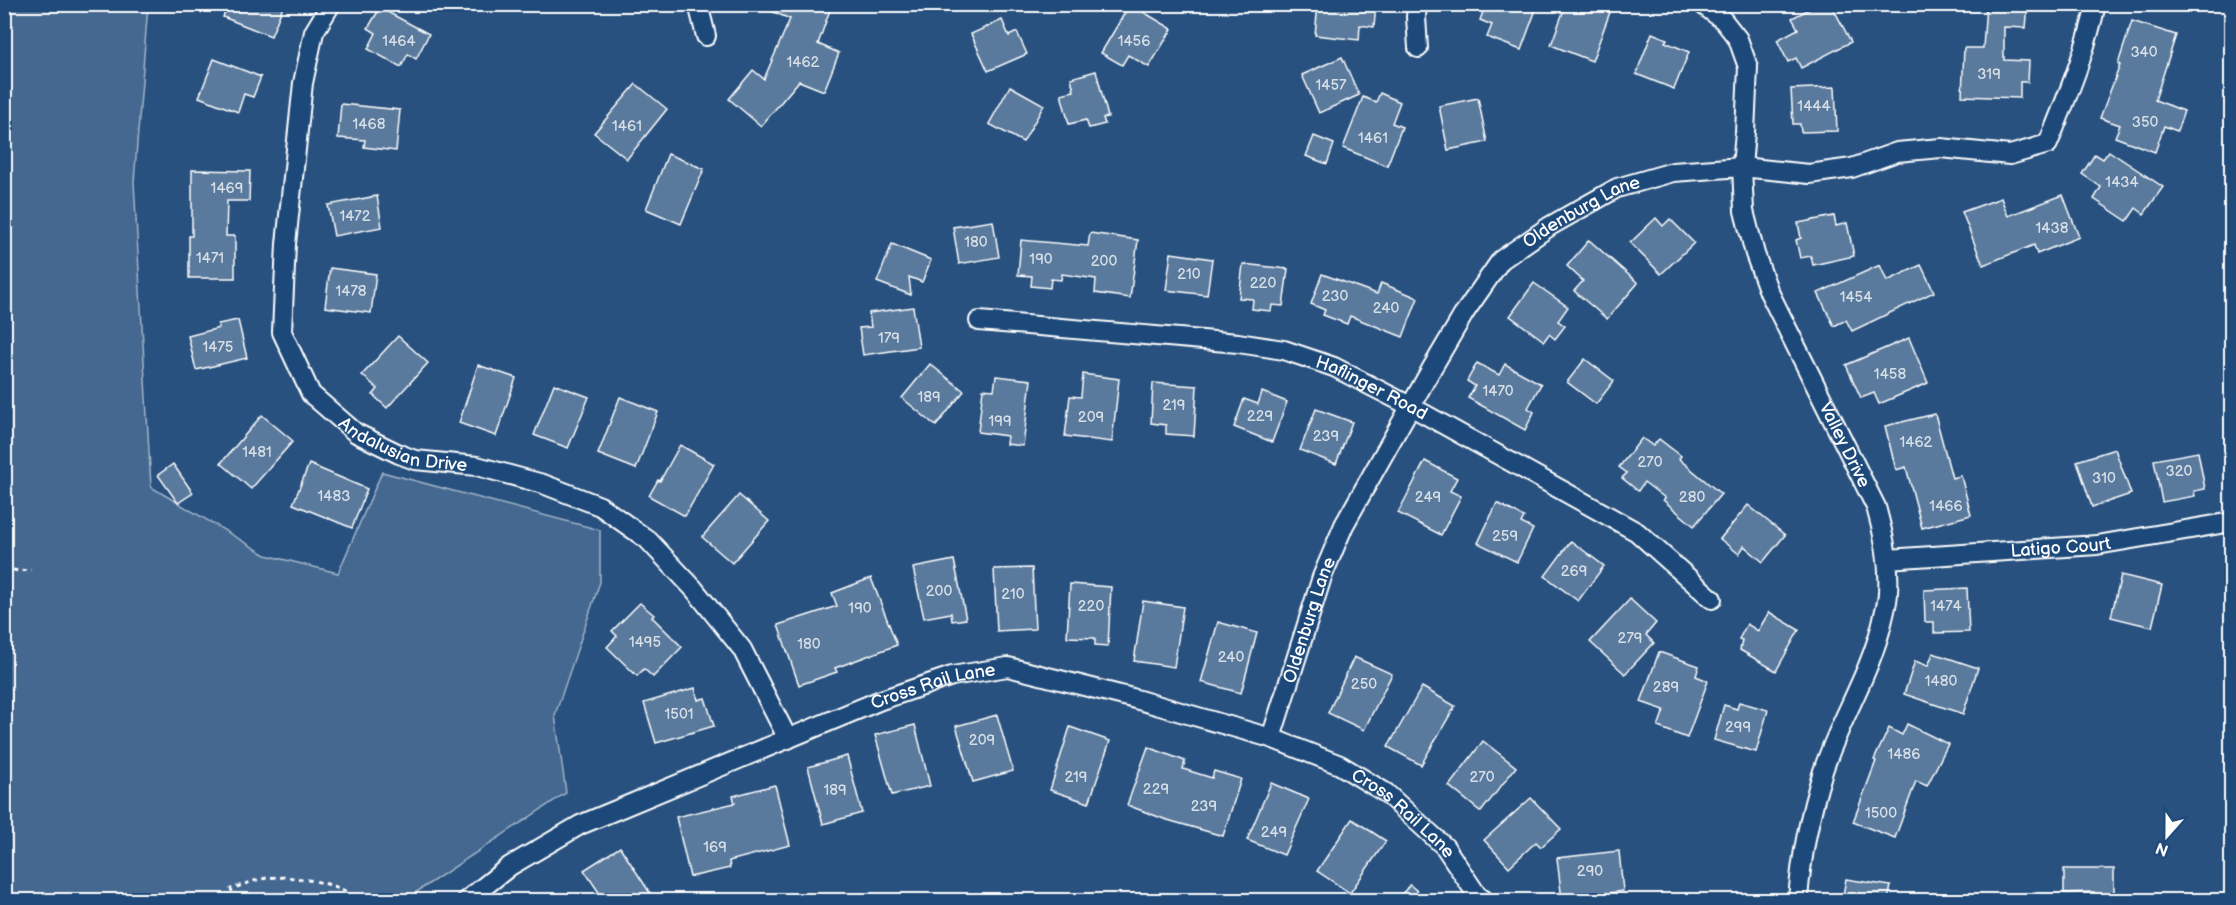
<svg xmlns="http://www.w3.org/2000/svg" width="2236" height="905" font-family="'Balsamiq Sans',sans-serif">
  <style>
    .green { fill: #446890; stroke: #a2b4c8; stroke-width: 1.5 }
    .building { fill: #5a7a9d; stroke: #fff; stroke-width: 1.5 }
    .lines { fill: none; stroke-linecap: round; stroke-linejoin: round }
    .minor-casing { stroke: #fff; stroke-width: 22 }
    .path { stroke: #fff; stroke-width: 3; stroke-dasharray: 4.5 4.5; stroke-linecap: butt }
    .minor { stroke: #1f4a7a; stroke-width: 18 }
    .labels { text-anchor: middle; stroke-width: 4.5; stroke-linejoin: round; paint-order: stroke }
    .number-label { font-size: 15px; fill: #d6dee6 }
    .street-label { font-size: 18px; fill: #fff; stroke: #1f4a7a }
  </style>
  <rect width="100%" height="100%" fill="#28517f"/>
  <filter id="ink" filterUnits="userSpaceOnUse"><feTurbulence type="fractalNoise" baseFrequency=".0167" numOctaves="2"/><feDisplacementMap in="SourceGraphic" scale="12" xChannelSelector="R" yChannelSelector="G"/><feConvolveMatrix kernelMatrix="1 2 1 2 8 2 1 2 1" color-interpolation-filters="sRGB"/></filter>
  <g filter="url(#ink)">
    <polygon class="green" points="5,4 148,5 134,182 151,487 266,555 338,573 382,472 600,530 600,582 555,715 566,793 409,897 409,900 5,900"/>
    <g class="building">
      <polygon points="228,4 284,4 271,36 223,17"/>
      <polygon points="755,4 832,4 818,44 839,53 824,91 799,81 761,126 729,99 753,70 764,79 790,19"/>
      <polygon points="1130,4 1172,29 1149,67 1128,55 1122,65 1101,53"/>
      <polygon points="1318,4 1376,4 1374,27 1360,25 1359,40 1315,35"/>
      <polygon points="1486,4 1538,4 1521,50 1487,37 1492,25 1480,20"/>
      <polygon points="1566,4 1613,4 1592,61 1551,45"/>
      <polygon points="1819,4 1831,4 1851,42 1801,68 1796,58 1788,62 1777,40 1798,29 1792,18"/>
      <polygon points="1986,4 2028,4 2026,28 2004,27 2004,60 2029,61 2028,82 2020,82 2020,98 1962,96 1964,48 1983,48"/>
      <polygon points="380,8 429,34 416,59 408,54 401,67 368,49 376,33 368,28"/>
      <polygon points="1002,20 1009,36 1017,32 1027,54 988,71 971,34"/>
      <polygon points="2132,21 2176,35 2155,100 2184,111 2177,131 2164,126 2155,152 2115,137 2120,125 2100,118 2120,65 2118,64"/>
      <polygon points="1652,33 1667,39 1665,42 1689,52 1674,89 1636,74"/>
      <polygon points="1342,57 1359,95 1319,113 1302,75"/>
      <polygon points="214,59 261,77 253,97 244,94 238,112 199,97"/>
      <polygon points="1096,71 1108,117 1103,118 1105,124 1089,128 1086,120 1069,124 1061,94 1074,91 1071,78"/>
      <polygon points="636,84 667,109 627,159 594,133"/>
      <polygon points="1010,86 1044,105 1023,142 989,124"/>
      <polygon points="1835,87 1837,131 1801,132 1800,124 1793,124 1791,89"/>
      <polygon points="1380,93 1400,102 1392,123 1402,127 1387,166 1343,148 1363,97 1376,102"/>
      <polygon points="1478,98 1487,142 1448,150 1439,106"/>
      <polygon points="341,104 400,110 396,151 364,147 365,140 338,138"/>
      <polygon points="1314,136 1334,144 1327,164 1306,156"/>
      <polygon points="2109,151 2163,187 2144,214 2136,208 2127,221 2094,199 2101,187 2082,174 2095,154 2103,159"/>
      <polygon points="668,154 704,169 681,224 646,209"/>
      <polygon points="192,170 250,171 249,201 227,201 226,236 235,236 235,278 189,278 189,236 192,236"/>
      <polygon points="2063,195 2079,237 2037,254 2034,245 1983,265 1962,212 2001,198 2008,216"/>
      <polygon points="377,196 382,227 334,236 328,205"/>
      <polygon points="1834,216 1836,226 1847,223 1854,256 1813,265 1811,256 1800,258 1796,240 1801,238 1798,223"/>
      <polygon points="1656,218 1663,226 1670,219 1694,243 1661,274 1630,243"/>
      <polygon points="993,221 999,257 959,264 953,227"/>
      <polygon points="1090,233 1138,240 1130,298 1095,293 1096,279 1062,274 1061,280 1051,279 1050,288 1031,286 1032,276 1018,275 1021,240 1088,246"/>
      <polygon points="1589,240 1638,283 1607,319 1574,291 1583,281 1567,266"/>
      <polygon points="892,244 931,260 922,282 909,277 911,295 877,282"/>
      <polygon points="1171,253 1212,259 1207,295 1166,290"/>
      <polygon points="1243,264 1288,269 1283,306 1272,305 1271,311 1252,309 1253,299 1239,298"/>
      <polygon points="1880,265 1887,281 1921,265 1934,292 1852,331 1846,320 1834,326 1818,293"/>
      <polygon points="330,268 376,274 371,313 325,307"/>
      <polygon points="1322,274 1377,294 1381,283 1418,298 1403,337 1350,316 1347,324 1323,315 1325,310 1311,304"/>
      <polygon points="1534,283 1568,307 1558,321 1565,326 1555,339 1549,334 1544,341 1510,316"/>
      <polygon points="913,307 919,347 863,355 859,328 871,327 869,313"/>
      <polygon points="238,320 247,358 196,370 188,336 219,328 218,324"/>
      <polygon points="398,336 428,363 387,408 373,395 378,389 362,375"/>
      <polygon points="1909,338 1928,383 1879,404 1874,393 1861,398 1846,365"/>
      <polygon points="1585,359 1614,381 1596,404 1567,382"/>
      <polygon points="1477,363 1499,375 1505,364 1541,384 1528,408 1534,412 1525,430 1468,398 1475,386 1467,381"/>
      <polygon points="930,364 964,391 936,426 902,398"/>
      <polygon points="478,365 516,378 496,436 459,423"/>
      <polygon points="1083,374 1119,379 1112,442 1065,436 1070,396 1081,397"/>
      <polygon points="996,376 1031,380 1023,446 1006,444 1007,436 978,432 983,389 994,390"/>
      <polygon points="1153,383 1197,386 1194,436 1166,434 1166,425 1151,423"/>
      <polygon points="554,384 589,397 568,448 534,435"/>
      <polygon points="1262,392 1287,402 1272,442 1234,427 1244,399 1258,404"/>
      <polygon points="620,397 658,412 636,469 598,454"/>
      <polygon points="1316,409 1352,422 1336,464 1300,450"/>
      <polygon points="1935,414 1952,478 1961,476 1971,515 1922,528 1906,467 1896,470 1885,426"/>
      <polygon points="262,415 293,441 251,489 221,463"/>
      <polygon points="1642,438 1653,446 1659,439 1681,456 1679,459 1721,494 1694,526 1663,500 1665,498 1644,482 1638,491 1622,478 1627,473 1619,467"/>
      <polygon points="680,445 714,464 685,516 649,496 658,480 660,481"/>
      <polygon points="2115,449 2131,494 2092,507 2077,461"/>
      <polygon points="2198,452 2205,489 2194,491 2195,496 2162,502 2154,460"/>
      <polygon points="1425,461 1457,478 1450,491 1461,496 1441,535 1398,513"/>
      <polygon points="173,464 193,493 178,503 158,475"/>
      <polygon points="309,464 367,489 352,528 293,504"/>
      <polygon points="739,495 769,521 732,563 702,537"/>
      <polygon points="1497,503 1524,517 1521,523 1533,529 1517,562 1478,543"/>
      <polygon points="1748,505 1785,535 1763,562 1744,546 1739,554 1720,539"/>
      <polygon points="1571,541 1604,566 1578,601 1545,576"/>
      <polygon points="954,560 966,619 952,621 951,613 924,618 913,568"/>
      <polygon points="1032,568 1035,629 997,631 994,569"/>
      <polygon points="2121,575 2162,585 2152,627 2111,617"/>
      <polygon points="871,578 897,645 835,668 837,672 799,685 778,625 837,606 832,593"/>
      <polygon points="1070,584 1111,587 1108,646 1095,645 1095,638 1067,637"/>
      <polygon points="1967,588 1969,632 1934,633 1934,622 1925,622 1924,590"/>
      <polygon points="1630,599 1656,623 1646,635 1654,643 1625,674 1590,642"/>
      <polygon points="1143,601 1183,607 1174,667 1134,661"/>
      <polygon points="640,603 654,615 652,617 682,647 653,677 644,669 637,676 607,647 617,636 612,631"/>
      <polygon points="1769,612 1799,630 1776,671 1740,650 1742,640 1739,639 1747,624 1758,631"/>
      <polygon points="1218,622 1257,633 1241,693 1201,682"/>
      <polygon points="1659,652 1699,666 1696,676 1708,681 1687,738 1658,727 1664,710 1641,702"/>
      <polygon points="1933,653 1978,668 1963,714 1904,694 1915,661 1928,666"/>
      <polygon points="1354,657 1392,674 1364,730 1328,713"/>
      <polygon points="1422,687 1455,706 1421,765 1388,747"/>
      <polygon points="695,688 698,700 705,698 714,726 656,743 644,703"/>
      <polygon points="1739,702 1768,710 1756,752 1714,740 1724,705 1737,709"/>
      <polygon points="997,715 1013,771 973,782 956,726"/>
      <polygon points="1907,724 1948,744 1927,786 1916,781 1895,838 1853,822 1876,761 1874,760 1889,728 1902,735"/>
      <polygon points="915,725 930,786 892,795 875,735"/>
      <polygon points="1070,727 1110,741 1089,803 1050,790"/>
      <polygon points="1483,741 1516,767 1481,812 1449,786"/>
      <polygon points="1148,747 1185,761 1183,769 1212,778 1214,771 1241,779 1223,836 1164,819 1127,805"/>
      <polygon points="847,756 862,813 823,824 808,767"/>
      <polygon points="1271,783 1309,799 1284,855 1247,840"/>
      <polygon points="775,785 790,845 729,861 730,868 690,877 676,817 735,803 733,796"/>
      <polygon points="1531,798 1561,829 1541,847 1536,842 1509,867 1484,840"/>
      <polygon points="1352,819 1386,841 1350,893 1317,871"/>
      <polygon points="620,847 652,896 645,900 604,900 584,870"/>
      <polygon points="1619,851 1623,891 1562,900 1557,858"/>
      <polygon points="2064,869 2114,869 2114,900 2096,900 2094,892 2064,893"/>
      <polygon points="1846,879 1891,886 1888,900 1842,900"/>
      <polygon points="1410,885 1428,900 1396,900"/>
    </g>
    <g class="lines">
      <g class="minor-casing">
        <g id="minor">
          <path id="s1" d="M331,4L314,32L303,83L286,244L282,332L311,394L356,433L399,454L415,460L477,466L543,484L600,506L648,540L694,589L742,649L788,739"/>
          <polyline points="698,4 706,36"/>
          <polyline points="1417,4 1416,17 1418,48"/>
          <path id="s2" d="M1702,4L1723,20L1738,39L1748,67L1745,132L1742,167L1744,211L1755,254L1769,292L1876,507C1884,536 1890,563 1888,592C1888,601 1885,610 1883,619C1871,673 1840,719 1823,771C1810,813 1801,857 1798,900"/>
          <path id="s3" d="M979,321L1238,343L1284,350L1334,367L1410,406L1637,532L1712,599"/>
          <path id="s4" d="M1887,559L2097,545L2232,522"/>
          <path id="s5" d="M1271,738L1322,577L1344,525L1432,368L1465,312L1501,260L1550,226L1617,188L1673,172L1742,167L1809,174L1852,168L1897,152L1941,148L2010,155L2048,144C2066,99 2086,52 2096,4"/>
          <path id="s6" d="M467,900L510,866L580,825L881,700L952,676L1008,667L1132,698L1271,738L1340,765L1386,793L1445,847L1477,895L1484,900"/>
        </g>
      </g>
      <g class="path">
        <polyline points="4,568 18,571 31,570"/>
        <path d="M236,900L231,889C243,885 254,880 267,878C287,875 327,881 345,891L337,900"/>
      </g>
      <use href="#minor" class="minor"/>
    </g>
  </g>
  <g class="labels">
    <g class="number-label">
      <text x="399" y="46">1464</text>
      <text x="1134" y="46">1456</text>
      <text x="2144" y="57">340</text>
      <text x="803" y="67">1462</text>
      <text x="1989" y="79">319</text>
      <text x="1331" y="90">1457</text>
      <text x="1814" y="111">1444</text>
      <text x="2145" y="127">350</text>
      <text x="369" y="129">1468</text>
      <text x="627" y="131">1461</text>
      <text x="1373" y="143">1461</text>
      <text x="2122" y="187">1434</text>
      <text x="227" y="193">1469</text>
      <text x="355" y="221">1472</text>
      <text x="2052" y="233">1438</text>
      <text x="976" y="247">180</text>
      <text x="210" y="263">1471</text>
      <text x="1041" y="264">190</text>
      <text x="1104" y="266">200</text>
      <text x="1189" y="279">210</text>
      <text x="1263" y="288">220</text>
      <text x="351" y="296">1478</text>
      <text x="1335" y="301">230</text>
      <text x="1856" y="302">1454</text>
      <text x="1386" y="313">240</text>
      <text x="889" y="343">179</text>
      <text x="218" y="352">1475</text>
      <text x="1890" y="379">1458</text>
      <text x="1498" y="396">1470</text>
      <text x="929" y="402">189</text>
      <text x="1174" y="410">219</text>
      <text x="1260" y="421">229</text>
      <text x="1091" y="422">209</text>
      <text x="1000" y="426">199</text>
      <text x="1326" y="441">239</text>
      <text x="1916" y="447">1462</text>
      <text x="257" y="457">1481</text>
      <text x="1650" y="467">270</text>
      <text x="2179" y="476">320</text>
      <text x="2104" y="483">310</text>
      <text x="334" y="501">1483</text>
      <text x="1428" y="502">249</text>
      <text x="1692" y="502">280</text>
      <text x="1946" y="511">1466</text>
      <text x="1505" y="541">259</text>
      <text x="1574" y="576">269</text>
      <text x="939" y="596">200</text>
      <text x="1013" y="599">210</text>
      <text x="1091" y="611">220</text>
      <text x="1946" y="611">1474</text>
      <text x="860" y="613">190</text>
      <text x="1630" y="643">279</text>
      <text x="645" y="647">1495</text>
      <text x="809" y="649">180</text>
      <text x="1231" y="662">240</text>
      <text x="1941" y="686">1480</text>
      <text x="1364" y="689">250</text>
      <text x="1666" y="692">289</text>
      <text x="679" y="719">1501</text>
      <text x="1738" y="732">299</text>
      <text x="982" y="745">209</text>
      <text x="1904" y="759">1486</text>
      <text x="1076" y="782">219</text>
      <text x="1482" y="782">270</text>
      <text x="1156" y="794">229</text>
      <text x="835" y="795">189</text>
      <text x="1204" y="811">239</text>
      <text x="1881" y="818">1500</text>
      <text x="1274" y="837">249</text>
      <text x="715" y="852">169</text>
      <text x="1590" y="876">290</text>
    </g>
    <g class="street-label">
      <text dy="6" stroke="none"><textPath href="#s5" startOffset="628">Oldenburg Lane</textPath></text>
      <text dy="6" stroke="none"><textPath href="#s3" startOffset="402">Haflinger Road</textPath></text>
      <text dy="6" stroke="none"><textPath href="#s1" startOffset="512">Andalusian Drive</textPath></text>
      <text dy="6" stroke="none"><textPath href="#s2" startOffset="480">Valley Drive</textPath></text>
      <text dy="6" stroke="none"><textPath href="#s4" startOffset="174">Latigo Court</textPath></text>
      <text dy="6" stroke="none"><textPath href="#s5" startOffset="124">Oldenburg Lane</textPath></text>
      <text dy="6" stroke="none"><textPath href="#s6" startOffset="516">Cross Rail Lane</textPath></text>
      <text dy="6" stroke="none"><textPath href="#s6" startOffset="1020">Cross Rail Lane</textPath></text>
    </g>
  </g>
  <rect width="2236" height="905" fill="none" stroke="#1f4a7a" stroke-width="24"/>
  <rect x="12" y="12" width="2212" height="881" fill="none" stroke="#fff" stroke-width="2" filter="url(#ink)"/>
  <g transform="translate(2167 836) rotate(201)" stroke="#1f4a7a" stroke-width="4.5" paint-order="stroke">
  <path d="M0-4.5L10 22L0 15L-10 22Z" fill="#ffffff"/>
  <text y="-9" font-size="16" font-weight="bold" text-anchor="middle" fill="#ffffff">N</text>
  </g>
</svg>
